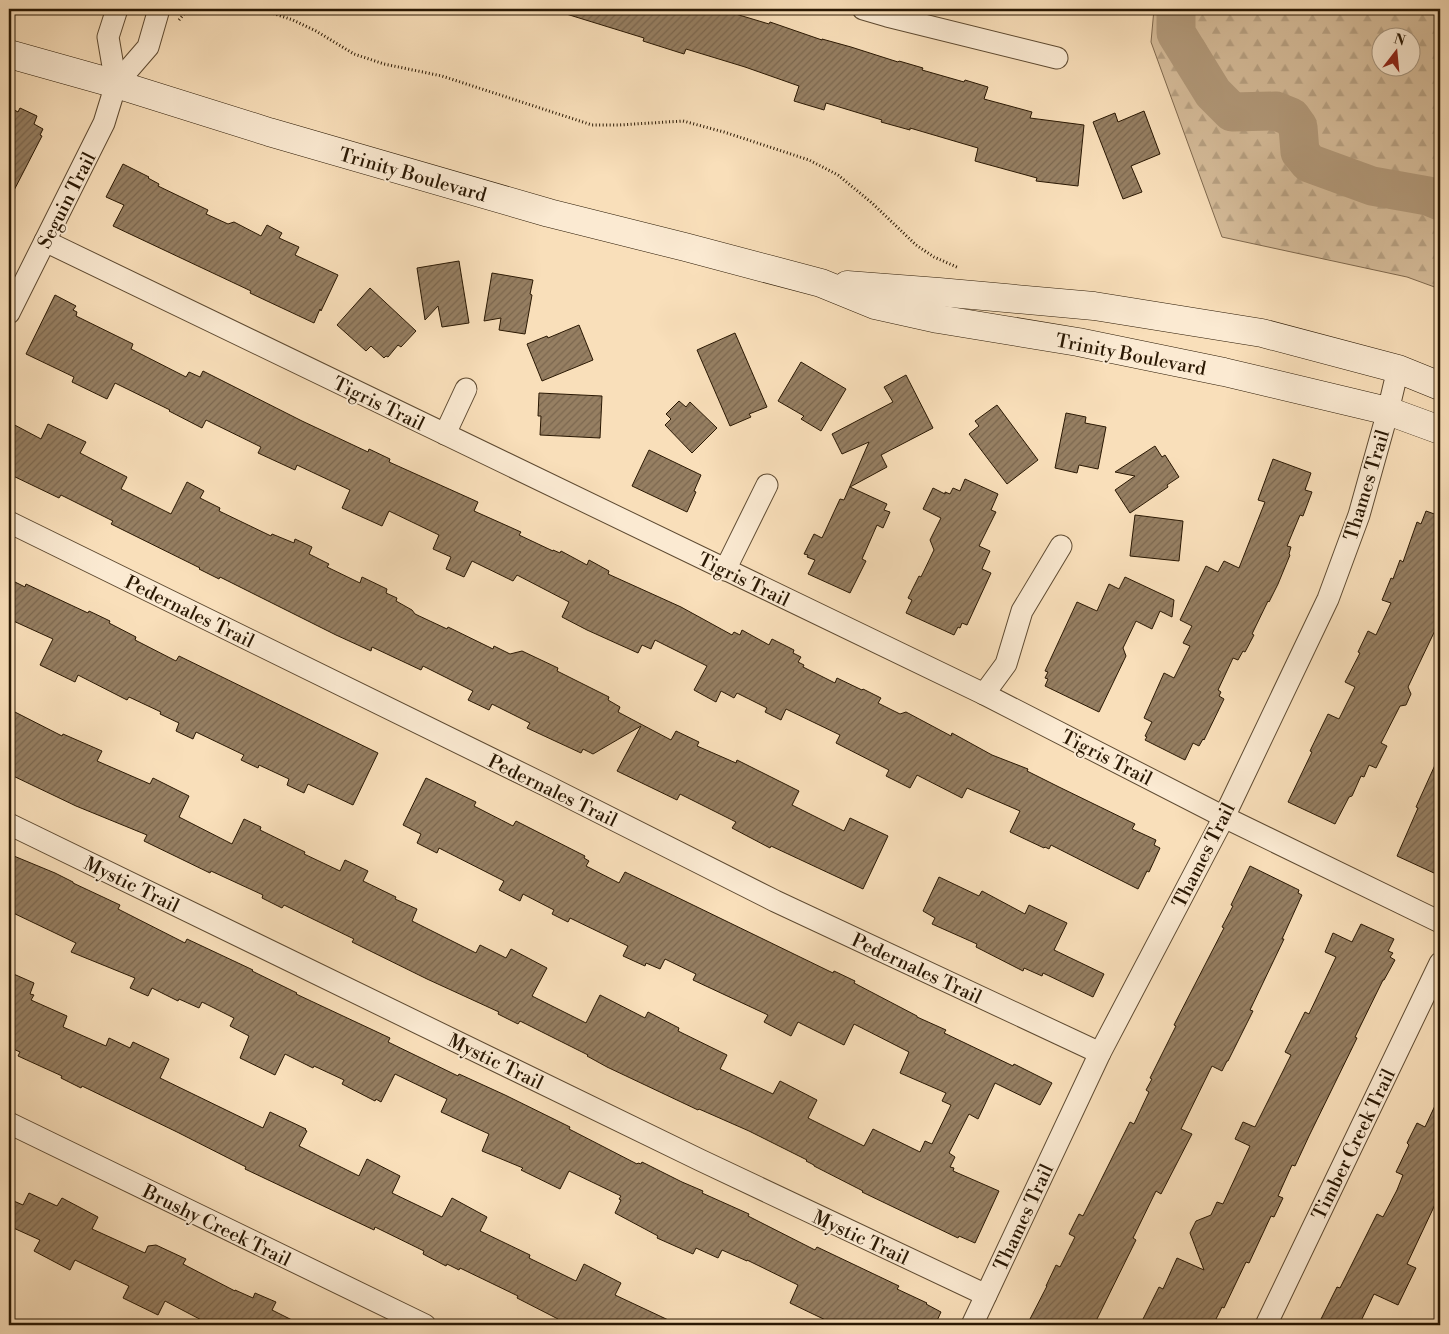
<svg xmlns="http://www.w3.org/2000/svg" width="1449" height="1334" font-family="'Libre Bodoni',serif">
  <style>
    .forest { fill: url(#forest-firs); stroke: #806a4f; fill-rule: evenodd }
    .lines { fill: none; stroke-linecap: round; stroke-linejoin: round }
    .river { stroke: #b39b7c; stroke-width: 39 }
    .building { fill: url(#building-hatch); stroke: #2a1803 }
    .minor-casing { stroke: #5e4a31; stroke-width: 23 }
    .secondary-casing { stroke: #2a1803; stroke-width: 29 }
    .path { stroke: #2a1803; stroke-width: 3; stroke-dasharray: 1 2.5; stroke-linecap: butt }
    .minor { stroke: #fbead2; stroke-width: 21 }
    .secondary { stroke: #fbead2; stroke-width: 28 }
    .labels { text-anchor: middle; stroke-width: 4; stroke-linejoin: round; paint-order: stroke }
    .street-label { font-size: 19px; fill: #2a1803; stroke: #fbead2 }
  </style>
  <defs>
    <pattern id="forest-firs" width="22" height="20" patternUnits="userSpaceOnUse" patternTransform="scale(1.25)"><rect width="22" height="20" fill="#d6bd9b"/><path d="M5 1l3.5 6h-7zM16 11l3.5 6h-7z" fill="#b8a284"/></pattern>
    <pattern id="building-hatch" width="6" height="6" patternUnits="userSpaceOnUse" patternTransform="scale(1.25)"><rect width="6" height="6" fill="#967f62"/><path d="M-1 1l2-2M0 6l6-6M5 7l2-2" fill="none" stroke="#7b674f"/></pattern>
  </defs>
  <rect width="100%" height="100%" fill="#f9dfba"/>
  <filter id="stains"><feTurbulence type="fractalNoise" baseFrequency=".004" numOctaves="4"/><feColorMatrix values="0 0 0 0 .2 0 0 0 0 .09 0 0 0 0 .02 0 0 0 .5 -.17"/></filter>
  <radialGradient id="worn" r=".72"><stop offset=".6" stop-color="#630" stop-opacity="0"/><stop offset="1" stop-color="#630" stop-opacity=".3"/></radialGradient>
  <path class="forest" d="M1154,9H1440V289L1407,277L1222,237L1151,42ZM1382,38H1412V68H1382Z"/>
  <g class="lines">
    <polyline class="river" points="1176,9 1176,33 1213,93 1232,112 1276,111 1291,117 1298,127 1300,152 1309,163 1372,186 1428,196 1440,201"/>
  </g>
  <g class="building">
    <polygon points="564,9 719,9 769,24 770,22 822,40 822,39 851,47 898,62 899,61 923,68 922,70 964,82 965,80 988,87 984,99 1032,112 1030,118 1084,125 1078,186 1036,181 1037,178 975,161 978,148 910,128 910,130 881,122 882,120 826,103 824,110 794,101 799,86 745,67 686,49 684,54 643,41 644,38 563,13"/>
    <polygon points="9,107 18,112 20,108 37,116 34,124 43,129 40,135 42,136 9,200"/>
    <polygon points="1144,111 1160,154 1131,166 1142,192 1123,199 1093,122 1115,113 1118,122"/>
    <polygon points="123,164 149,177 148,178 159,184 158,186 208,210 206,214 228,224 234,222 261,236 267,225 282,233 279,238 299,247 295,255 338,275 321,311 320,309 314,323 250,293 251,291 113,226 124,205 106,197"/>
    <polygon points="459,261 469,323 442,327 438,306 425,320 417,268"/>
    <polygon points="492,273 533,280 530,294 532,295 525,334 499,330 501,318 484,321"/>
    <polygon points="370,288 416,331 401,347 398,345 388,357 386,356 384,358 371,346 366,351 337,325"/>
    <polygon points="55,295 76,306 73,310 77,312 76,316 133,344 131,349 186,377 189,372 200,377 203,371 302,421 368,452 369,449 390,459 389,462 478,502 474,511 521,532 519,535 553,551 553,550 560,553 561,551 587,565 589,560 609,571 608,574 681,607 732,635 734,632 740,635 742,630 769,645 772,639 794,650 793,653 801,657 798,662 804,665 803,667 835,683 837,678 862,690 863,689 881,698 878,703 900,714 906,712 951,736 952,733 992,755 1028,769 1027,771 1059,787 1135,824 1132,829 1156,840 1154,845 1160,848 1149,872 1147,871 1138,889 1051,845 1049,849 1045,847 1044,848 1010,832 1020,811 967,788 962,798 917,775 910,788 886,776 889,770 836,743 840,735 786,709 781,720 765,712 767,708 737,693 734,698 721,691 716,702 694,690 707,666 655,640 651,649 642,645 638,653 587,630 562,617 569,602 517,575 513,581 472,561 464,577 446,569 451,557 433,549 439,535 389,511 382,526 342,508 350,490 297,465 295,470 258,453 261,447 206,420 202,428 169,411 170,410 115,383 107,399 72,382 74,377 26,354"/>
    <polygon points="579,325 593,360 542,381 527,344 547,336 548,338"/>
    <polygon points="735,333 767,407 749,414 751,417 730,426 697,350"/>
    <polygon points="801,362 846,389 821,431 801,419 804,416 778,401"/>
    <polygon points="906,375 933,428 881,455 887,467 850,487 887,504 884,510 890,512 883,528 877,525 862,559 866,561 850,593 808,574 815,560 807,557 808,555 804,554 814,534 822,538 840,499 844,500 869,442 842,454 832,434 893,402 884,387"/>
    <polygon points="539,393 602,396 600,438 540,435 541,416 538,416"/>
    <polygon points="679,401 686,407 690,402 717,428 692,453 665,425 671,419 666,414"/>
    <polygon points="997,405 1038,460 1007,484 969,434 979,426 975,421"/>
    <polygon points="1066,413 1086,417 1085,423 1106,427 1098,469 1079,465 1077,473 1055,468"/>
    <polygon points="9,422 41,439 48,424 86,442 80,453 127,477 121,489 171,514 187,482 204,491 200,498 220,508 219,511 271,536 272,534 294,543 295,539 312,547 309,554 329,564 327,567 360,583 362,577 387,589 386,593 397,598 396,601 412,610 415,614 447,629 448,627 493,649 494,646 510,654 522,651 558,668 557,671 609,697 608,700 620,707 618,712 671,740 676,731 699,742 697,746 736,763 737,760 799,791 792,805 844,831 850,818 888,836 863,889 771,846 770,848 732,828 736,822 680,794 677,800 617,771 641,726 593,754 583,749 581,753 527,728 530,723 492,704 489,710 468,700 473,691 423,666 421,670 372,647 371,651 336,635 220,577 219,579 199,569 200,568 111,524 113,521 61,495 59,498 9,474"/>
    <polygon points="1155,446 1162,457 1165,455 1179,477 1167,485 1168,487 1130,513 1115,490 1135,476 1115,472"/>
    <polygon points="649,450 701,475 694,491 696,492 687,512 632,486"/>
    <polygon points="1273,459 1311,473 1305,490 1312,492 1303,516 1300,515 1287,546 1291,547 1289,554 1290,555 1278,584 1269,602 1268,601 1252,634 1254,635 1245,652 1243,651 1238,660 1233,658 1218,690 1221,692 1219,696 1224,699 1204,740 1203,739 1199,746 1193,743 1185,760 1145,740 1147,737 1145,736 1152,722 1144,718 1164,673 1174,678 1190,646 1183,643 1192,626 1180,620 1206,566 1218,572 1224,561 1239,568 1265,502 1258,500"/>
    <polygon points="965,479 998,494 991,510 996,512 979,546 990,551 982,569 991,573 967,625 962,623 960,628 958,627 954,635 906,613 912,600 908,598 919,576 921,577 934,550 930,540 941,518 923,509 933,488 945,494 945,492 950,494 953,488 960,491"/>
    <polygon points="1426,511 1440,516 1440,620 1408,687 1411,694 1406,705 1400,706 1381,743 1387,746 1376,768 1369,765 1364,777 1361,776 1352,796 1349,797 1335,824 1288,802 1312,752 1310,751 1328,714 1339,719 1355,687 1345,682 1360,653 1358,652 1368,631 1376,635 1391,603 1382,600 1391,578 1393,579 1400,560 1403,562 1417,522 1421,524"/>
    <polygon points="1135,515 1183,521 1179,561 1130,556"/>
    <polygon points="1125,577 1174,600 1172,617 1160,611 1152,629 1136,621 1123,648 1126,656 1099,712 1045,686 1048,679 1045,678 1048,672 1045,671 1077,602 1097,611 1109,584 1119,589"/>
    <polygon points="9,579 25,587 26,584 88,613 89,611 110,621 109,623 136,637 135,640 176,661 179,656 378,753 353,805 308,784 304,793 287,785 289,779 259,765 258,768 241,760 244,755 196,732 193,739 176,731 179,723 160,714 161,712 129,697 127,700 78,675 75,682 40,665 53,639 9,619"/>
    <polygon points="9,709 62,736 63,734 102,751 97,761 150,784 153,778 189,796 179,817 232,844 244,819 261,827 260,830 305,852 304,854 340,871 345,860 368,871 363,881 396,897 395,899 417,909 412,921 476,953 480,945 506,958 511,949 547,968 532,996 586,1023 600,995 645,1018 648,1012 679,1028 678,1031 727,1055 720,1069 773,1094 780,1081 817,1100 808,1118 864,1146 873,1129 920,1152 925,1141 932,1144 951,1105 942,1101 946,1093 900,1073 909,1052 854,1024 844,1045 798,1022 791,1036 764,1022 768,1015 693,980 696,974 665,959 660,969 646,963 645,966 623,956 628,946 570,918 568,922 552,914 554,910 523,894 520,901 499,890 504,881 439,848 437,853 417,843 421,834 403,825 426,778 476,802 474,806 513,826 516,821 585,856 584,858 589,861 586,866 619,883 625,872 833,973 834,971 855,981 854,983 917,1016 917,1017 946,1030 944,1033 1013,1066 1014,1064 1052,1083 1040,1105 995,1083 978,1119 969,1114 949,1153 955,1157 950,1167 954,1168 953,1171 999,1191 975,1243 959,1236 958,1238 862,1192 863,1191 814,1166 814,1165 806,1161 807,1160 749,1131 699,1109 698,1110 607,1067 587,1056 588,1055 520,1021 518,1024 498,1014 499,1012 427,979 352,942 354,939 284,905 282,908 262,898 263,895 211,871 210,873 144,841 147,835 76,806 9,774"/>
    <polygon points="1440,754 1440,859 1434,873 1397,856 1418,808 1416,807"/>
    <polygon points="9,854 55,873 73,882 73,883 120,905 118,909 185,943 187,939 253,970 252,971 297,993 296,994 390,1038 388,1042 458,1076 459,1074 505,1095 570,1127 569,1129 637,1164 638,1163 641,1164 642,1162 682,1182 703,1191 702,1193 749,1214 748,1216 815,1250 817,1247 899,1286 897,1289 927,1303 926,1304 941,1312 935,1325 836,1325 790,1303 798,1285 747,1260 747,1261 722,1250 718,1258 696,1248 693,1254 657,1238 658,1236 615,1213 621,1200 619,1199 621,1196 569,1171 560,1189 521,1170 523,1168 482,1151 489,1134 441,1112 447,1099 395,1074 381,1102 376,1099 375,1101 342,1084 344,1080 314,1066 313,1068 285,1054 275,1075 240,1058 249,1036 230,1026 234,1018 202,1002 199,1008 179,999 178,1001 152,988 148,996 130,988 135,978 71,952 76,943 9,911"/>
    <polygon points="1250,866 1299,890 1298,893 1302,895 1282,939 1284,939 1250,1010 1253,1011 1228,1061 1227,1061 1222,1071 1212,1066 1181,1129 1192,1134 1161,1194 1156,1191 1133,1238 1136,1240 1094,1325 1042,1325 1030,1319 1047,1286 1046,1286 1056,1265 1060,1267 1075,1237 1069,1234 1079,1214 1083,1216 1130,1122 1134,1124 1149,1092 1146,1090 1152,1079 1150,1078 1176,1026 1174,1025 1224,928 1222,927 1233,906 1231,905"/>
    <polygon points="939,877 979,896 982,891 1025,914 1029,905 1067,923 1054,950 1104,974 1093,997 1043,973 1042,976 1024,968 1023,971 976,947 977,944 932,924 935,918 923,911"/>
    <polygon points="1361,924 1394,939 1388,951 1393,953 1390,957 1395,960 1384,980 1383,980 1355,1037 1357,1038 1309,1136 1295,1166 1292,1165 1278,1196 1283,1198 1274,1217 1271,1216 1249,1263 1246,1262 1224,1308 1222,1307 1213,1325 1140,1325 1159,1287 1163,1289 1177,1258 1204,1270 1190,1233 1196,1221 1211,1215 1217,1202 1223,1204 1250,1146 1235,1139 1243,1122 1255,1127 1291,1055 1285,1052 1305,1012 1309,1014 1336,957 1325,952 1333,933 1352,942"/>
    <polygon points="9,972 34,983 30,994 34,995 31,1000 67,1016 63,1027 106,1046 109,1038 130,1048 133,1042 169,1059 160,1078 263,1128 270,1112 306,1129 305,1130 307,1131 299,1146 359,1176 367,1159 400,1176 392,1193 442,1217 452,1198 487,1217 480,1231 530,1255 529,1258 576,1281 584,1264 621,1283 615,1295 679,1325 554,1325 558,1319 517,1298 518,1296 460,1268 459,1270 447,1264 446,1266 423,1254 424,1251 375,1227 374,1230 245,1169 246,1167 177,1132 82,1086 81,1088 61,1078 62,1076 18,1056 20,1052 9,1047"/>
    <polygon points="1440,1095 1440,1194 1407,1264 1416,1268 1398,1305 1374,1294 1359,1325 1318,1325 1337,1287 1340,1288 1377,1214 1383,1217 1397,1190 1403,1175 1396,1172 1409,1145 1407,1143 1417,1123 1425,1127"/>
    <polygon points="29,1193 57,1206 62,1198 98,1217 92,1229 145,1253 148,1246 156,1245 186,1259 183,1264 235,1291 235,1290 253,1298 255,1293 276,1302 272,1310 302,1325 211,1325 165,1301 158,1315 123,1298 129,1286 75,1260 70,1270 34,1251 40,1240 9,1226 9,1199 23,1205"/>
  </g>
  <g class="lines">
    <g class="minor-casing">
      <g id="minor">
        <polyline points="863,9 887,16 1057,58"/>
        <polyline points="116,84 108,37 117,9"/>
        <polyline points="45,241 984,694 1224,817 1440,922"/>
        <polyline points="9,313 104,123 116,84 148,47 159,9"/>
        <polyline points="445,434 466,389"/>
        <polyline points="9,522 545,785 775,901 1100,1053"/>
        <polyline points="725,570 767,485"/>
        <polyline points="984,694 1006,664 1022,611 1061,546"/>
        <polyline points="9,824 700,1160 986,1295"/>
        <polyline points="9,1123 425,1325"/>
        <polyline points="972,1325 1100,1053 1224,817 1328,599 1359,515 1388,411 1398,369"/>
        <polyline points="1266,1325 1440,963"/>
      </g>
    </g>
    <g class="secondary-casing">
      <g id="secondary">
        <polyline points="9,54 116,84 269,132 549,213 685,247 821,283 875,305 938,319 1078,342 1224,372 1388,411 1440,430"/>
        <polyline points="847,285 939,292 1094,306 1262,333 1398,369 1440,386"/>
      </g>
    </g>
    <g class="path">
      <polyline points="260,9 293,20 316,31 354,54 384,64 442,76 592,125 619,125 683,121 724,132 809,160 838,175 872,203 916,245 934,257 959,268"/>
      <polyline points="179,20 188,9"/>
    </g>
    <use href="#minor" class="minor"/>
    <use href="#secondary" class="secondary"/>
  </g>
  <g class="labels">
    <g class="street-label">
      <text transform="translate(413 174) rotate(16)" y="7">Trinity Boulevard</text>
      <text transform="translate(66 200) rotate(-63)" y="7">Seguin Trail</text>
      <text transform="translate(1131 354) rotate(11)" y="7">Trinity Boulevard</text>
      <text transform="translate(379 403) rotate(26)" y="7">Tigris Trail</text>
      <text transform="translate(1366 485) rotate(-73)" y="7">Thames Trail</text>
      <text transform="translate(744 579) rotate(26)" y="7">Tigris Trail</text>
      <text transform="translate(190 611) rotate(26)" y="7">Pedernales Trail</text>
      <text transform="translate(1107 757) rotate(27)" y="7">Tigris Trail</text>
      <text transform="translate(553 790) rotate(26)" y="7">Pedernales Trail</text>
      <text transform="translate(1203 855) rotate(-63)" y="7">Thames Trail</text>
      <text transform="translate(132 884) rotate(26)" y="7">Mystic Trail</text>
      <text transform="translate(917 968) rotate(25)" y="7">Pedernales Trail</text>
      <text transform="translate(496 1061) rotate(26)" y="7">Mystic Trail</text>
      <text transform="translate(1353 1144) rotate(-64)" y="7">Timber Creek Trail</text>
      <text transform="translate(1023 1217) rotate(-65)" y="7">Thames Trail</text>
      <text transform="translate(217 1225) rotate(26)" y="7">Brushy Creek Trail</text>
      <text transform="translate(861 1237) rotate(25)" y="7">Mystic Trail</text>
    </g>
  </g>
  <rect width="1449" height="1334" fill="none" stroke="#f9dfba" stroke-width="30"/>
  <rect x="10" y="10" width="1429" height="1314" fill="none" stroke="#2a1803" stroke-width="2.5"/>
  <rect x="15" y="15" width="1419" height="1304" fill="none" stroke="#2a1803"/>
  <g transform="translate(1396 52) rotate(16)"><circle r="24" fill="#fbead2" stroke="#a7967f"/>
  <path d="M0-4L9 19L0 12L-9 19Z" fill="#8f2418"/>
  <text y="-8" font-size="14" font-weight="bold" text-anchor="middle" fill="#2a1803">N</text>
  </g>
  <rect width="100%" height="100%" filter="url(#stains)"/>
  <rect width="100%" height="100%" fill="url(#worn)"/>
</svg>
